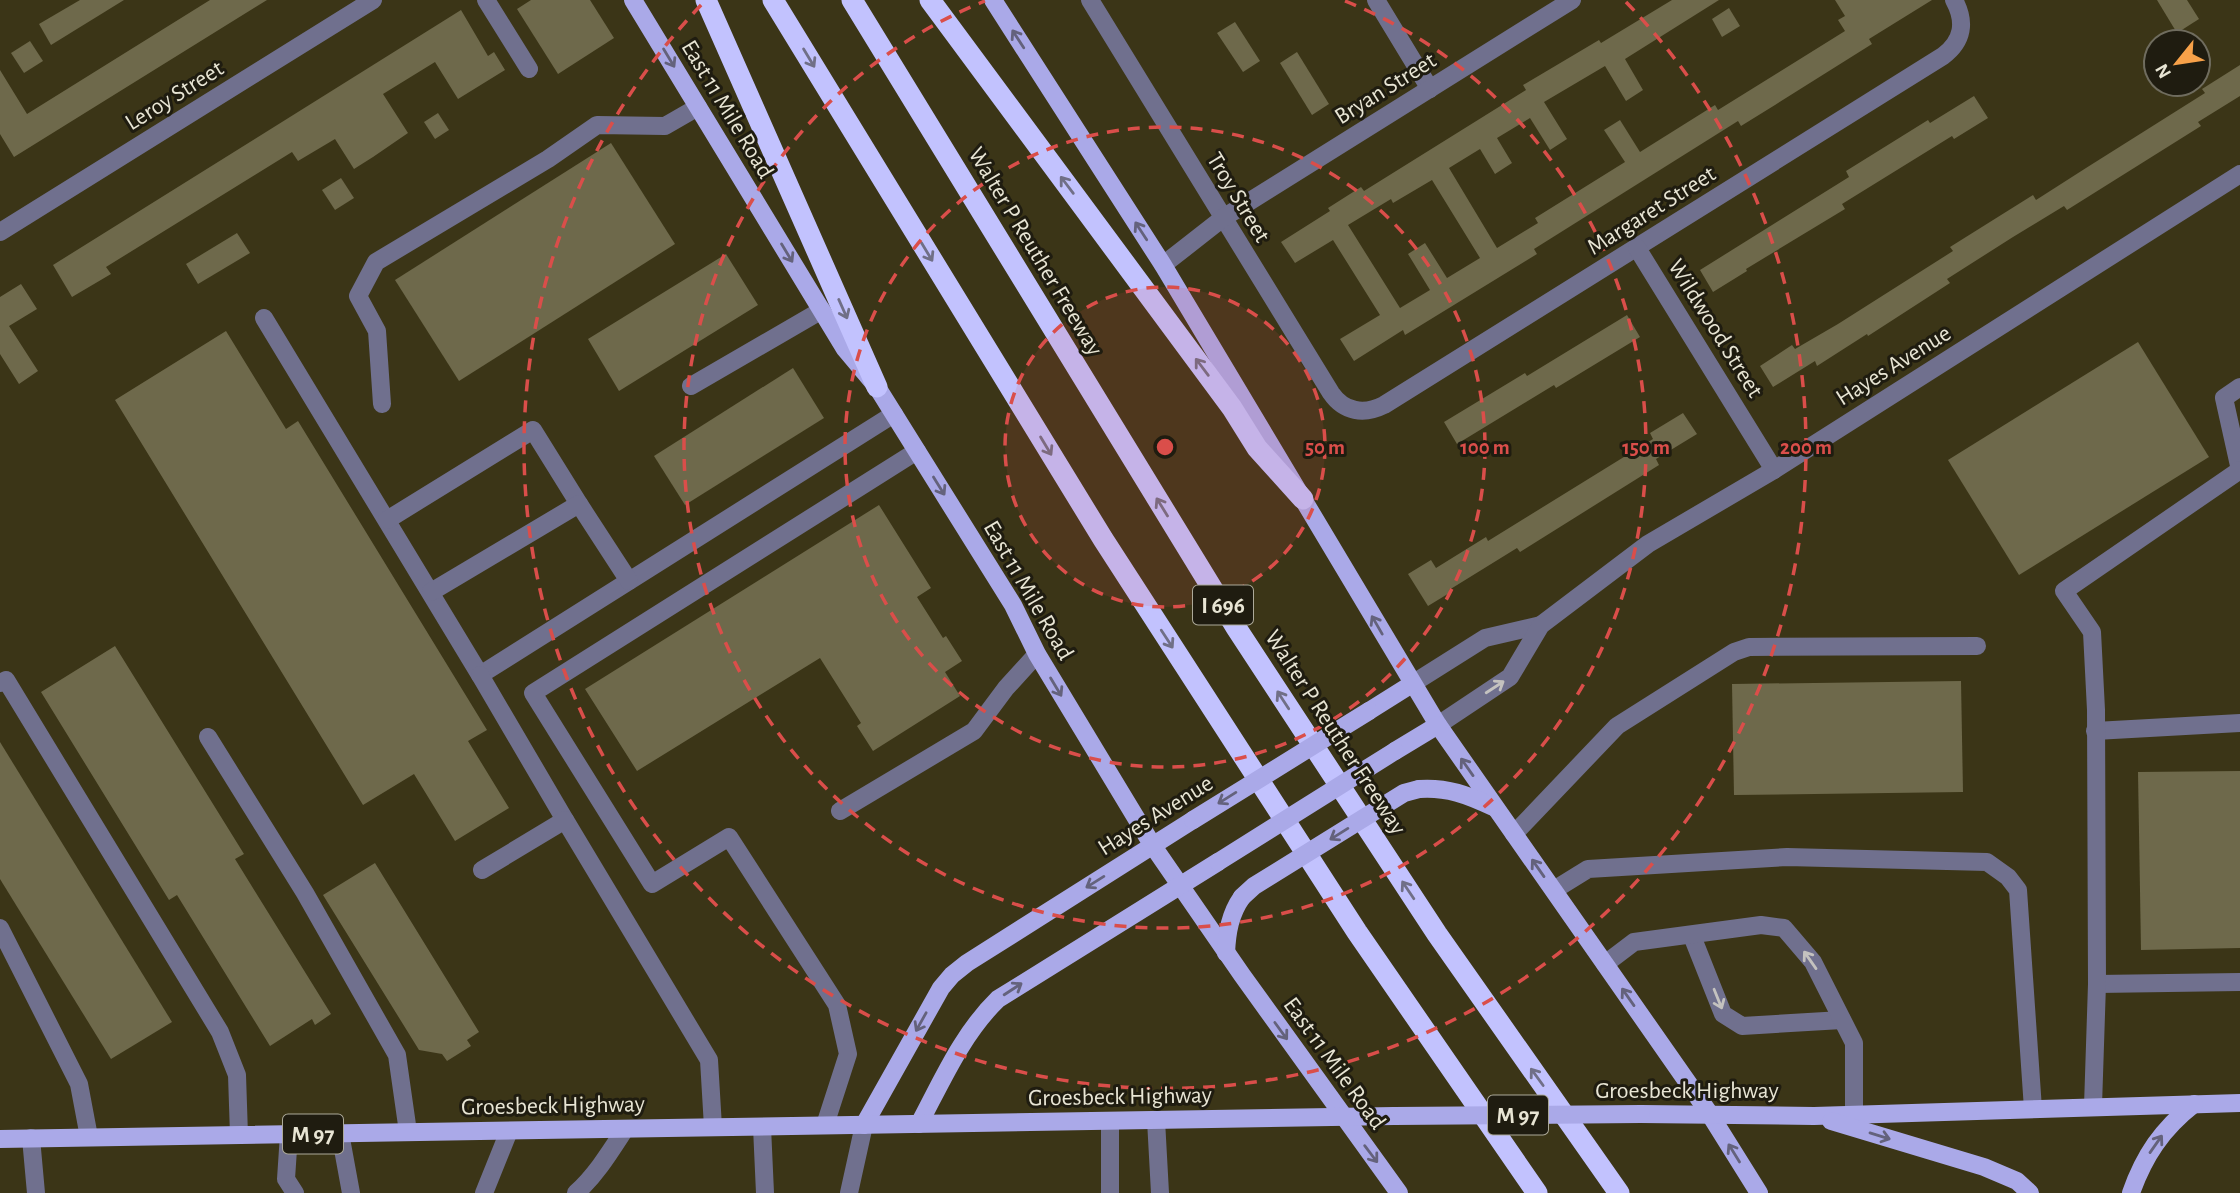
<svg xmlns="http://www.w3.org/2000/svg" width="2240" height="1193" font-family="'Alegreya Sans',sans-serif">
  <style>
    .building { fill: #6e694b; fill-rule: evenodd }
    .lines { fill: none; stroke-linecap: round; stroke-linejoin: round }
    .minor { stroke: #70708e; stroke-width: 18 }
    .major { stroke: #aaa9e8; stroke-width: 18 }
    .highway { stroke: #c2c2fe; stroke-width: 21 }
    .major-bridge { stroke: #aaa9e8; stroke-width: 18 }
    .oneway { stroke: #64627c }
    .oneway2 { stroke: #706f87 }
    .oneway3 { stroke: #c4c2bf }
    .ring { fill: none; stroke: #da4e4a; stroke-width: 3.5; stroke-dasharray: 12 9 }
    .labels { text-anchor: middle; stroke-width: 6; stroke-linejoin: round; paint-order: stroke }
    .shield { fill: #1f1c10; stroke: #aca999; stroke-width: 2 }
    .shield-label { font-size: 23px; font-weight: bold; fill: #e8e5d4 }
    .street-label { font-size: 24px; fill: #e8e5d4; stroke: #1f1c10 }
    .centre { fill: #da4e4a; stroke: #1f1c10; stroke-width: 3.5 }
    .ring-label { font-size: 21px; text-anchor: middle; font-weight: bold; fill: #da4e4a; stroke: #1f1c10; stroke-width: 6; stroke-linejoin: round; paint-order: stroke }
  </style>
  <rect width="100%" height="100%" fill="#3b3517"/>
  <g class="building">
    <polygon points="80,0 124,0 51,45 39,24"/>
    <polygon points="210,0 267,0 14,157 0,134 0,70 27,114"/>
    <polygon points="531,0 590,0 614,38 558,74 517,9"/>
    <path d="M1672,0H1719L1625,59L1643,90L1626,101L1605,66L1544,102L1567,139L1550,150L1530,118L1497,138L1512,163L1495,174L1480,149L1449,168L1497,248L1538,223L1535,218L1625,162L1604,130L1620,120L1640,152L1715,105L1718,110L1845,31L1838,20L1845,16L1835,0H1932L1869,39L1872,44L1775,105L1741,126L1738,121L1534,249L1537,254L1405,335L1403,330L1354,361L1340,339L1380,315L1333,240L1295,263L1281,242L1330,211L1328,208L1361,187L1364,191L1526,90L1523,85L1599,40L1601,43ZM1432,180L1480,258L1447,278L1425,243L1408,254L1430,290L1400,308L1348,225L1391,199L1393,203Z"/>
    <polygon points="2157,0 2187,0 2199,19 2177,33"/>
    <polygon points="1729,8 1740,26 1722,37 1712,19"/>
    <polygon points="461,10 488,56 494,52 505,70 458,99 435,62 383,94 408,133 373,157 354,169 335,139 298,161 292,152 106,267 111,274 72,297 53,265"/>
    <polygon points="1235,22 1260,61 1243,72 1217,33"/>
    <polygon points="30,41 43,61 24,73 11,53"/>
    <polygon points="1297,52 1329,104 1312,115 1280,63"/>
    <polygon points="2240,65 2240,96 2198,122 2201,126 2067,210 2064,206 2013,237 1947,279 1950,283 1868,336 1867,334 1817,366 1815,361 1773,387 1760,366 1792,345 1795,349 1838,324 1953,251 1950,247 2033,195 2036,200 2086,168 2205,93 2202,89"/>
    <polygon points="1974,96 1988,118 1954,139 1952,136 1842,204 1845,209 1746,269 1747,271 1713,292 1700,270 1849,177 1846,171 1928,120 1930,123"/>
    <polygon points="438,113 449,130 435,139 424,122"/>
    <polygon points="611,143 675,244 459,381 395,280"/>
    <polygon points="341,178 354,198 335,210 322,190"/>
    <polygon points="237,233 250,253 198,284 186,264"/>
    <polygon points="726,254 758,305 619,391 588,339"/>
    <polygon points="21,284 37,309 9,326 38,371 19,384 0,354 0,297"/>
    <polygon points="1627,315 1640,337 1556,388 1554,385 1457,444 1444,422 1525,373 1527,376"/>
    <polygon points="226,331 286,429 298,421 487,730 468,741 509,808 455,841 414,774 363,805 115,400"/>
    <polygon points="2138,342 2209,457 2019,575 1948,460"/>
    <polygon points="793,368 824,418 685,505 654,456"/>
    <polygon points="1683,413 1697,434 1656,459 1659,465 1520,552 1517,548 1449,590 1451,592 1428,606 1408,574 1431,560 1436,568 1486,537 1488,541 1653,439 1650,433"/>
    <polygon points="879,505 931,588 917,597 943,638 946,636 962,661 945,672 960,696 873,751 857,726 861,723 820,658 637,771 585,689"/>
    <polygon points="115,646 244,854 235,859 331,1014 315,1025 312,1019 270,1046 177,895 169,900 41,692"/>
    <polygon points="1961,681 1963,792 1734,795 1732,684"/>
    <polygon points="0,742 172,1022 111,1059 0,879"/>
    <polygon points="2240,771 2240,948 2141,950 2138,772"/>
    <polygon points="375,863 479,1032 467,1040 471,1046 447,1061 442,1054 419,1050 323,895"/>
  </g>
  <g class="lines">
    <g class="minor">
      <polyline points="486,0 529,69"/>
      <path d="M1090,0L1331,393C1344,412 1364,415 1384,405L1943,56C1963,41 1966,22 1954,0"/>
      <polyline points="1376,0 1430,89"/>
      <polyline points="0,232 373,0"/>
      <polyline points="1637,248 1774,470"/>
      <polyline points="1163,265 1223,218 1572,0"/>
      <polyline points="264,318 480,675 894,414"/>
      <polyline points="691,386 822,310"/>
      <polyline points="382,404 377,331 358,296 376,262 548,159 597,125 665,126 698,107"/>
      <polyline points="2240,470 2224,398 2240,387"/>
      <polyline points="387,520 533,430 579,504"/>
      <polyline points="431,592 579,504 629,581"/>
      <polyline points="480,675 565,820"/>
      <polyline points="0,683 6,680 220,1032 237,1075 239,1135"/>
      <polyline points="1412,684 1485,638 1541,625"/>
      <polyline points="1438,725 1510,677 1541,625 1648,544 1774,470 2240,174"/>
      <polyline points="2095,731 2240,723"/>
      <polyline points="208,737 305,893 397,1055 408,1132"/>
      <polyline points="840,811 974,731 1006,688 1037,654"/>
      <polyline points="1514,834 1617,726 1734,652 1749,647 1977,646"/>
      <polyline points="482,870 565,820 709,1060 713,1127"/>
      <polyline points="1554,890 1588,869 1787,857 1987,862 2008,877 2018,890 2033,1109"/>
      <polyline points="0,928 79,1084 89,1137"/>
      <polyline points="1692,936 1723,1014 1742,1026 1842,1020"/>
      <polyline points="1605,964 1634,942 1761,925 1784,928 1813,962 1854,1043 1854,1114"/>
      <polyline points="2097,984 2240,982"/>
      <polyline points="2093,1106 2097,984 2096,710 2092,632 2064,591 2240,470"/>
      <polyline points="1156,1120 1160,1193"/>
      <polyline points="825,1125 848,1054 837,1005 729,837 652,884 533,693 917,451"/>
      <polyline points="762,1127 765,1193"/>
      <polyline points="340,1133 351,1193"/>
      <polyline points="289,1134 286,1179 295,1193"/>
      <polyline points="31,1138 36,1193"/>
      <polyline points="484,1193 509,1131"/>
      <path d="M576,1193C596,1175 610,1152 625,1129"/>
      <polyline points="849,1193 864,1125"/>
      <polyline points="1110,1193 1110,1121"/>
    </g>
    <g class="major">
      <polyline points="633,0 845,349 877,387 1013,605 1037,654 1153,846 1242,975 1399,1193"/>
      <polyline points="993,0 1163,265 1438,725 1709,1113 1759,1193"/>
      <polyline points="1369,711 1412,684"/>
      <polyline points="1395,751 1438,725"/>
      <path d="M1419,789C1447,787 1468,795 1493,807"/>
      <path d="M1226,953C1227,932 1230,914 1242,897"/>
      <polyline points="1641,1114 1814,1116 2240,1103"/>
      <polyline points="1831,1121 1984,1167 2017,1181 2030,1193"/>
      <path d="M919,1124C942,1081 962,1034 998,999L1218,862"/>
      <polyline points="864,1125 941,988 952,975 967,963 1193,820"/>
      <polyline points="0,1139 1394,1116"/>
      <path d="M2131,1193C2144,1156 2162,1129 2194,1104"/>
    </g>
    <g class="highway">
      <polyline points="706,0 877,387"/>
      <polyline points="773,0 1103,539 1357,932 1537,1193"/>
      <polyline points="852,0 1237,629 1437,934 1619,1193"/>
      <polyline points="930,0 1232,408 1257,448 1303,499"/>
    </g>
    <g class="major-bridge">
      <polyline points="1193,820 1369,711"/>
      <polyline points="1218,862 1395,751"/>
      <polyline points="1242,897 1254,886 1404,793 1419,789"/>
      <polyline points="1394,1116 1641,1114"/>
    </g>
  </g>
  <defs><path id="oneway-shaft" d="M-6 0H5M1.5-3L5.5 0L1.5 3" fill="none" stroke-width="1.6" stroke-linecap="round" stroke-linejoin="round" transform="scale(1.75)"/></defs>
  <g class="oneway">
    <use href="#oneway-shaft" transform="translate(1018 39) rotate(-123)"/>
    <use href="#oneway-shaft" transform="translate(669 58) rotate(59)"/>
    <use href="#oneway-shaft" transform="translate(1141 231) rotate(-123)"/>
    <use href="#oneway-shaft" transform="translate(787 253) rotate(59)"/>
    <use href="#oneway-shaft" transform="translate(939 486) rotate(58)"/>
    <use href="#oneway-shaft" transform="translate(1377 625) rotate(-120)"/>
    <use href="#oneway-shaft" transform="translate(1056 687) rotate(59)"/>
    <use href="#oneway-shaft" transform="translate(1467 767) rotate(-125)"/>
    <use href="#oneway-shaft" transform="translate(1227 798) rotate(148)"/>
    <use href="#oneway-shaft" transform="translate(1339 834) rotate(148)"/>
    <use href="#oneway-shaft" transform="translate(1538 868) rotate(-125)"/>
    <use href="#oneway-shaft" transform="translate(1095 882) rotate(148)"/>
    <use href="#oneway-shaft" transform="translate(1013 989) rotate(-33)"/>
    <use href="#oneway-shaft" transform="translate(1628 997) rotate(-125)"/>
    <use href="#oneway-shaft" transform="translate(921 1022) rotate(119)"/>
    <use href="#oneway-shaft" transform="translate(1281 1031) rotate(54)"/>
    <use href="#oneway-shaft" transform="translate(1880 1136) rotate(17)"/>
    <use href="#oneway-shaft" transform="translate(2156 1144) rotate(-55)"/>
    <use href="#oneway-shaft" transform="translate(1734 1153) rotate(-122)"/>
    <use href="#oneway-shaft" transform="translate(1371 1154) rotate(53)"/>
  </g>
  <g class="oneway2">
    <use href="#oneway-shaft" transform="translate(809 58) rotate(59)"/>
    <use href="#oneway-shaft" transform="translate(1067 185) rotate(-127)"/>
    <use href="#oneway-shaft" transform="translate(927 252) rotate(59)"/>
    <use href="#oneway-shaft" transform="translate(843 309) rotate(66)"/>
    <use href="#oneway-shaft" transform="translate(1202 367) rotate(-127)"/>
    <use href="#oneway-shaft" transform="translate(1046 446) rotate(59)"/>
    <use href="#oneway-shaft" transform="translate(1162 507) rotate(-122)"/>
    <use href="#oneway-shaft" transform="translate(1167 639) rotate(57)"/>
    <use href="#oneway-shaft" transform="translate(1283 700) rotate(-123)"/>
    <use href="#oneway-shaft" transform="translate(1408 890) rotate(-124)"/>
    <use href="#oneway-shaft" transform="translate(1537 1077) rotate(-126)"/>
  </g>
  <g class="oneway3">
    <use href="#oneway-shaft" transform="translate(1495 687) rotate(-33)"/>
    <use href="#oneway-shaft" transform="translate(1810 960) rotate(-125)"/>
    <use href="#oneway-shaft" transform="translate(1718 999) rotate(68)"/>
  </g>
  <circle cx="1165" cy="447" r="160" fill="#da4e4a" fill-opacity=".12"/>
  <g class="ring">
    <circle cx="1165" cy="447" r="160"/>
    <circle cx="1165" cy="447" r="320"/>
    <path d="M1345 1A481 481 0 1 1 985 1"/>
    <path d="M1626 2A641 641 0 1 1 704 2"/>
  </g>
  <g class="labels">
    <g class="shield">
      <rect x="1193" y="585.5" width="60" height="39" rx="5"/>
      <rect x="1488" y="1095.5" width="60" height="39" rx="5"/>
      <rect x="283" y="1114.5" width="60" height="39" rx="5"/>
    </g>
    <g class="shield-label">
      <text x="1223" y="613">I 696</text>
      <text x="1518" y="1123">M 97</text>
      <text x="313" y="1142">M 97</text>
    </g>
    <g class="street-label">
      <text transform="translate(1385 88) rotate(-32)" y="8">Bryan Street</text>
      <text transform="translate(174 95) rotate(-32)" y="8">Leroy Street</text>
      <text transform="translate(728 109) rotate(59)" y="8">East 11 Mile Road</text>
      <text transform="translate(1239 197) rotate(59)" y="8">Troy Street</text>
      <text transform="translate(1651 210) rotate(-32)" y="8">Margaret Street</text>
      <text transform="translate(1036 251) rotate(59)" y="8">Walter P Reuther Freeway</text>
      <text transform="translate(1716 328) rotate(58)" y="8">Wildwood Street</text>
      <text transform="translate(1893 365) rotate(-32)" y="8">Hayes Avenue</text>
      <text transform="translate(1029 590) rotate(60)" y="8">East 11 Mile Road</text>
      <text transform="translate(1336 732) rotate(57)" y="8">Walter P Reuther Freeway</text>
      <text transform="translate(1155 815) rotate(-32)" y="8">Hayes Avenue</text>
      <text transform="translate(1335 1063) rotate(54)" y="8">East 11 Mile Road</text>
      <text x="1687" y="1098">Groesbeck Highway</text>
      <text transform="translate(1120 1096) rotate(-1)" y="8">Groesbeck Highway</text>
      <text transform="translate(553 1105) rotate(-1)" y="8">Groesbeck Highway</text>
    </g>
  </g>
  <circle cx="1165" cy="447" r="10" class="centre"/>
  <g class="ring-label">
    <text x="1325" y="454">50 m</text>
    <text x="1485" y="454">100 m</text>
    <text x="1646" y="454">150 m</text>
    <text x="1806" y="454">200 m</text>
  </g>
  <g transform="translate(2177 63) rotate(240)"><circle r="33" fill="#1f1c10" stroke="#6f6c5e" stroke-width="2"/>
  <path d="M0-5L12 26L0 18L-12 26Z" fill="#f7a149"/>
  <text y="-10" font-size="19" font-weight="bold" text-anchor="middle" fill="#e8e5d4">N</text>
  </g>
</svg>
